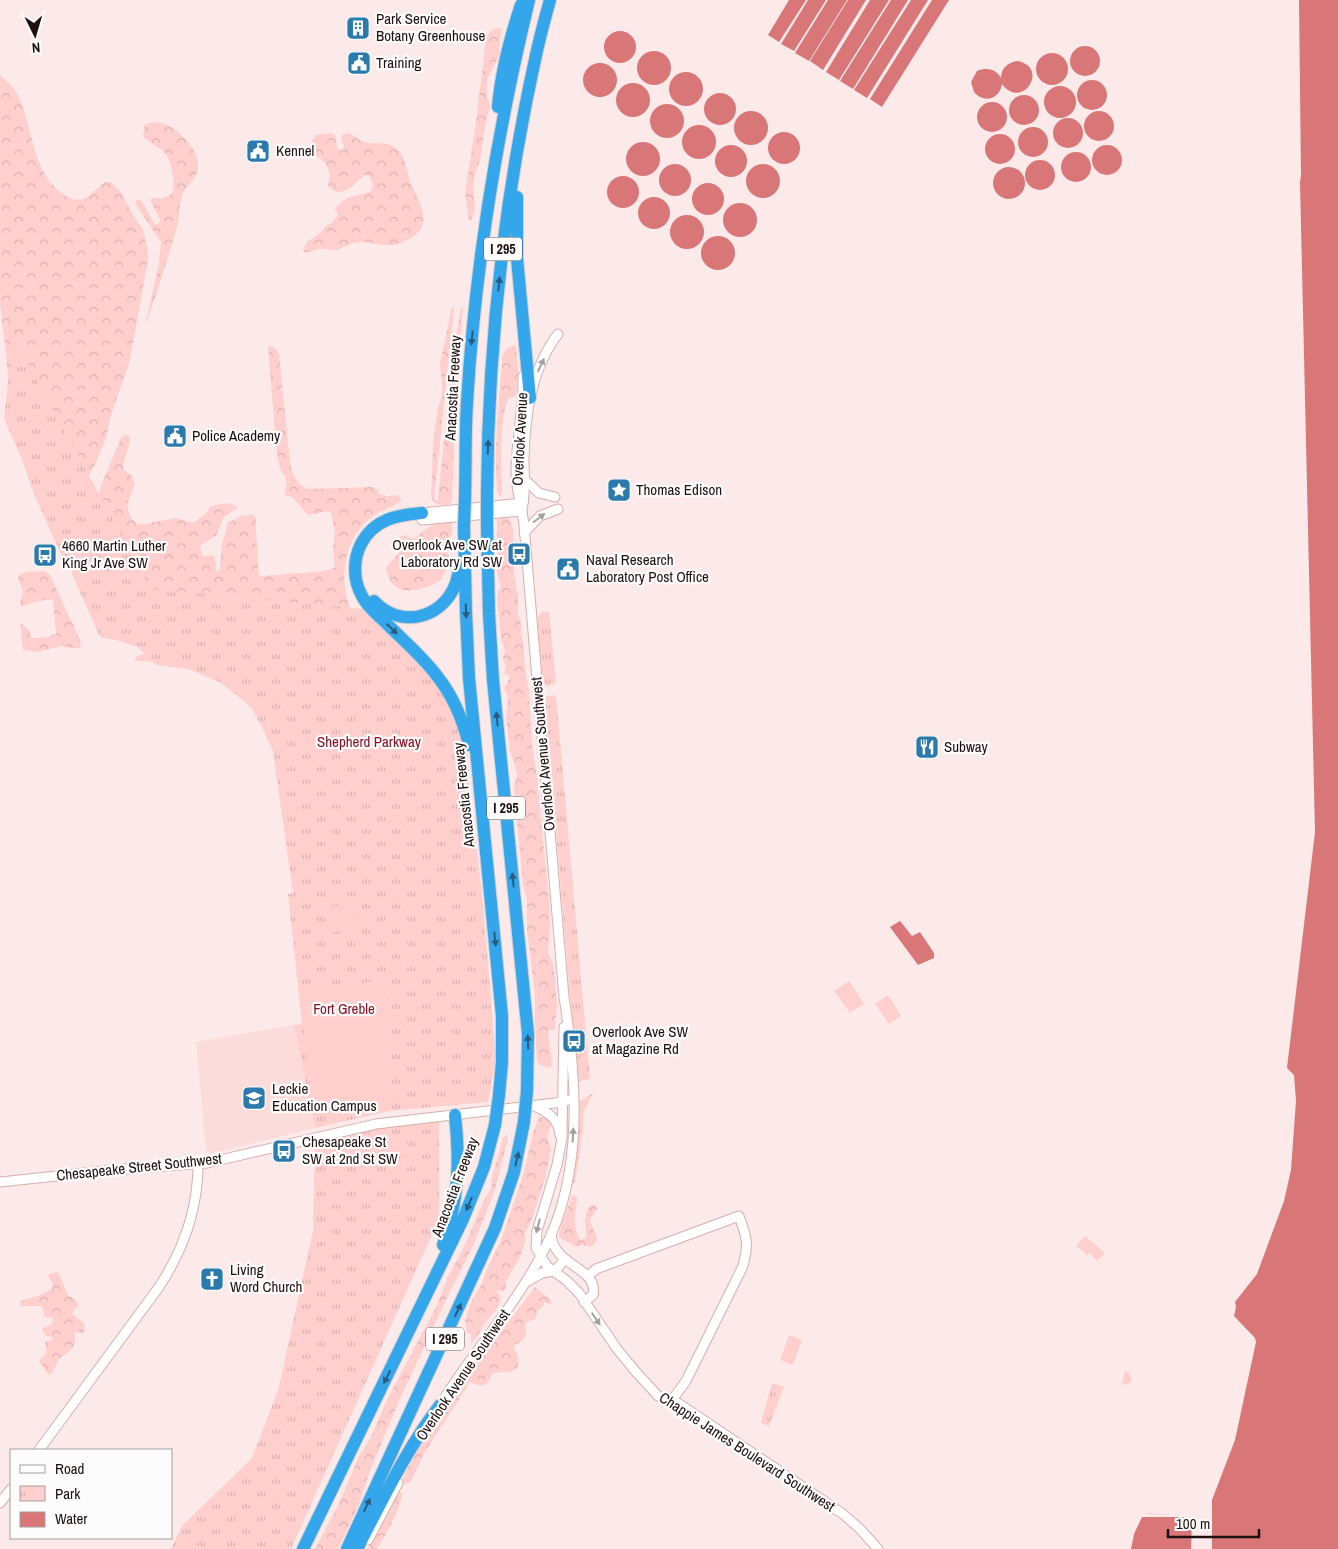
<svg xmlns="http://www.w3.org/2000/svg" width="1338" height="1549" font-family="'Archivo Narrow',sans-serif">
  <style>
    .built { fill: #fcdcdb }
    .forest { fill: url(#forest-crowns) }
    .park { fill: url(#park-tufts) }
    .garden { fill: #ffcfce }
    .water { fill: #d97677 }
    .pier { fill: #fceaea }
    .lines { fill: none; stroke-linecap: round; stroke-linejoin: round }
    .minor-casing { stroke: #d8aead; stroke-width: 11 }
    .highway-casing { stroke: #d2cfcf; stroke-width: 14 }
    .minor { stroke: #fff; stroke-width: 9 }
    .highway { stroke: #33a6ec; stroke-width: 12 }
    .highway-bridge-casing { stroke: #d2cfcf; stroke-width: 14; stroke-linecap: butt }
    .highway-bridge { stroke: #33a6ec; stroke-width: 12 }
    .oneway { fill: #295b7e }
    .oneway2 { fill: #a59f9f }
    .labels { text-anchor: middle; stroke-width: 4.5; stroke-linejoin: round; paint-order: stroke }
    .shield { fill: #fcfcfc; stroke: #615757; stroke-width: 1 }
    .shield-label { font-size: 14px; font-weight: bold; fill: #1f1010 }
    .poi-label { font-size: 15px; fill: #1f1010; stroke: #fcfcfc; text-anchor: start }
    .street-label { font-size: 15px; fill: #1f1010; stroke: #fcfcfc }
    .park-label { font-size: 15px; fill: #8c1125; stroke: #fcfcfc }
  </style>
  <defs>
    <pattern id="forest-crowns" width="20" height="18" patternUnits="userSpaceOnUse" patternTransform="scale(1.25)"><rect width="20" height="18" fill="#ffcfce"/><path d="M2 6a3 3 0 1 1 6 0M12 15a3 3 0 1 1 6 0" fill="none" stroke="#dab1b0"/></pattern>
    <pattern id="park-tufts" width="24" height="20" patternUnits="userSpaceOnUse" patternTransform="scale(1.25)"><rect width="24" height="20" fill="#ffcfce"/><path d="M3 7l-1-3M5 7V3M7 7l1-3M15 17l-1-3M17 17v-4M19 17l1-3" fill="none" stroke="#dab1b0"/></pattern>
  </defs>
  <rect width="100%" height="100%" fill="#fceaea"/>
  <polygon class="built" points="294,1025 315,1128 210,1154 206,1150 196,1042"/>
  <g class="forest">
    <path d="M501,28L499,56L487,80V96L490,105L485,127L480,160L475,174L473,188L475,209L471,221L469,220L465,193L475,129L486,40C489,30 491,29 501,28Z"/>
    <path d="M0,75C5,80 12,85 16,92C34,124 30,174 65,195C70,199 77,201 83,199C92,196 97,187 105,182H111L122,194L133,215L143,230L148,251V260L130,360L111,415L106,438L95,465L88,476L64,561L34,494L24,465L17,436L9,382L0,303Z"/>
    <path d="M156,122C173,123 196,145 198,162C200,179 186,184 182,196C179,209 179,222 175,234C166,265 156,296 145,326L159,263L161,242L136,205V200H141L154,223L158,225L160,220L150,200L152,198C158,198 167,199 171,194C177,186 171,159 165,153C158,146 149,143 143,136L145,124Z"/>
    <path d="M331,133L336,136L337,147L340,150H343L344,146L341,139L342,135L348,133C354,135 358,140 364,142C374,145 385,141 394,147C406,154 406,169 410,181C415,194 426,209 423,224C422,231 413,237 407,240C386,252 374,239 355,243C348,244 343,248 337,250C331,251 325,248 318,249C313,251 310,253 304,252L303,249L308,241L319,234L327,225L333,222L338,214L335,210C341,197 357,195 370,192L373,186L371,179L367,175H365C353,183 342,202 328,186C331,177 330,166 321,159C316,155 311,155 307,151L315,135Z"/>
    <path d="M452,307L454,308L434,500L436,501L438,500C445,436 449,371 461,307L463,308L456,389L452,501L449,504C441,506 435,505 431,497L433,445L438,406L442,398V384L440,363Z"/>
    <path d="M269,345L276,349L279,354L290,462C292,473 296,485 308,489L373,487L378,490L379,494L387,496L397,495L402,499C394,508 382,509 372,517C346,536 339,573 348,602L491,1040L489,1100L410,1108L273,751L252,706L229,684L189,669L163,662L135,661L136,657L140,655L167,653L120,640L107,639L100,636L91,519L102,483L121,438L125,435L129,436C132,444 123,458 123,469L131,475L135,484C129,500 121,508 137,524H144L176,518L193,523L206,513L211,506L228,503L237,506V508L224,517L216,536L202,544L200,547L203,557L211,555L214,556L217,572L220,569L222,544L228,523L240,516L253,514L256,518V531L259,575L262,576L325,571L335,567L333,549L335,531L331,513L328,511L308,515L292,497L284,495L287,486L286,478L280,469L277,454L268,348Z"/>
    <path d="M516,345L518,370L516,396L508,399C500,414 501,473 502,492L500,497C490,483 501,379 502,357L507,348Z"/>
    <polygon points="509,517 513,529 514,573 518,596 518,613 521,624 521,635 523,642 526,676 529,691 532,744 537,777 550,912 550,926 548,952 554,967 557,1005 555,1030 548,1030 552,1065 551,1068 540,1065 537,1062 535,1022 535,994 527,930 527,898 523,886 514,788 517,774 510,750 506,718 508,697 504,688 510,677 504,673 506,667 503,659 505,650 501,640 497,596 498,591 501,587 497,572 497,519"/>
    <path d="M442,522H452V532L445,549L449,556C447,564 446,573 441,579C437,583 432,585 427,587C407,594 389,592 386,567L406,545V542L397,541L399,537L405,535L413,539C423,532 429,525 442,522Z"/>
    <path d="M45,571L50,575L80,640L81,646L80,648H70L62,646L37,652L23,650L20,623L29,630L32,638H44L56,634L53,600C44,599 31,603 22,607L20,604L23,591L18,579L19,575L26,572Z"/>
    <path d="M539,1117L546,1118L551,1125L547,1137L551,1149L546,1175L532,1219L525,1233V1243L520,1257L506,1282V1289L503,1291L496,1290L501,1298C499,1309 491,1315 485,1323C480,1330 479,1336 473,1342H471V1334L467,1333L465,1320L471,1302L481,1285L488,1267L501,1240L510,1214L524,1172L533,1133Z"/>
    <polygon points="507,1134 508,1139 494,1193 472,1248 448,1296 399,1401 368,1476 360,1502 338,1549 315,1549 339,1504 358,1458 371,1437 388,1398 436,1307 447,1279 464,1247 484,1200 492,1187 491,1180 503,1138"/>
    <path d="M572,1195L577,1197C577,1212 570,1225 581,1240L586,1238C586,1226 583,1216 590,1205H596C599,1212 592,1214 590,1219C590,1232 605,1236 591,1247L582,1245L576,1247L559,1237V1233Z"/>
    <path d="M58,1272L68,1295C74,1300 77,1298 78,1307L74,1309L72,1314L84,1323L85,1331L82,1333L75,1332V1344L70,1351L59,1359L52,1373L49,1375L39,1361L46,1353L45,1341H50L53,1339L52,1337L46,1336L41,1329L52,1324L53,1318L44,1317L42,1306H21L20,1301L35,1297L52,1289L53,1284L48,1276L49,1274Z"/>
    <path d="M535,1287L550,1299L552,1305L544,1302V1305L538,1311L535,1319L525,1323C528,1335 526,1340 514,1345C514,1350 516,1351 518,1356C523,1375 503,1372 493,1373C486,1387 484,1388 470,1382L425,1452L410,1483L402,1484V1481L413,1456L437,1416Z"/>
    <path d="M398,1490L402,1493C402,1507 385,1536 377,1549H368Z"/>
  </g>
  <g class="park">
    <polygon points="13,337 151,589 374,610 454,689 465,717 470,789 483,904 496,1060 488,1102 389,1111 315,1128 294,1025 302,1024 288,894 293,893 272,745 251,707 221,683 189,669 156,665 138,647 99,635 4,419"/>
    <polygon points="549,611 556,682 553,685 546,686 543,681 537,618 542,612"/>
    <polygon points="556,695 590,1079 579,1081 570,996 545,700 547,696"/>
    <polygon points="593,1093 583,1114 583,1132 575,1182 572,1184 578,1148 580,1101"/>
    <polygon points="439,1121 439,1219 291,1549 171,1549 182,1526 252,1458 279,1387 313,1230 315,1141 351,1132"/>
    <polygon points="1085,1236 1105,1253 1097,1261 1089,1253 1087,1255 1076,1246"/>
    <polygon points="1125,1371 1128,1372 1131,1377 1131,1382 1126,1385 1122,1384"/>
    <polygon points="772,1383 784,1387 769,1426 761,1423"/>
  </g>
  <g class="garden">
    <polygon points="354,904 356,927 343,928 343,931 326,933 324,908"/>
    <path d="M354,932C371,932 375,954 357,957L355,939L345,940L347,936Z"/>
    <polygon points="384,980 391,1095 321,1107 312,1104 299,989 340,984 350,985"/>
    <polygon points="849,981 864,1004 850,1013 834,991"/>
    <polygon points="888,995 901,1016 889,1024 875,1004"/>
    <polygon points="789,1335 802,1340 793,1365 780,1360"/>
  </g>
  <g class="water">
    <polygon points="789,0 806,0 779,42 768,35"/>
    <polygon points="808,0 826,0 794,51 781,44"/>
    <polygon points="828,0 847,0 809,61 795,53"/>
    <polygon points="848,0 866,0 823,70 810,61"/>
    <polygon points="870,0 889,0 839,80 826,72"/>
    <polygon points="891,0 908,0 853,89 840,81"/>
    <polygon points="911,0 928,0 867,98 854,90"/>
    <polygon points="932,0 949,0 882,107 870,99"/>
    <polygon points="1299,0 1338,0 1338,1549 1212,1549 1212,1500 1235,1440 1256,1342 1255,1338 1234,1316 1236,1307 1235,1302 1257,1274 1284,1201 1291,1170 1296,1101 1294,1075 1287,1068 1315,832 1300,182 1301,176"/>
    <circle cx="620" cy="47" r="16"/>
    <circle cx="1085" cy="61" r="15"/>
    <circle cx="654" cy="68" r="17"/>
    <circle cx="1052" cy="69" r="16"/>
    <path d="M1018,61C1050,68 1022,111 1002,84C1000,99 984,104 974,92L971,82L977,71C987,67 996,69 1001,78C1001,68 1008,62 1018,61Z"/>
    <circle cx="600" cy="80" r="17"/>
    <circle cx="686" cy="89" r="17"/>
    <circle cx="1092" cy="95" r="15"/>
    <circle cx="633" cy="100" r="17"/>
    <circle cx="1060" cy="102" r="16"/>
    <circle cx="720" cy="109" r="16"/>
    <circle cx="1024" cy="110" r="15"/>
    <circle cx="992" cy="117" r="15"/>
    <circle cx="667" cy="121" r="17"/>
    <circle cx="1099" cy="126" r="15"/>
    <circle cx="751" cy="128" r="17"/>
    <circle cx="1068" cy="133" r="15"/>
    <circle cx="699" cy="142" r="17"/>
    <circle cx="1033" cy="142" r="15"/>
    <circle cx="784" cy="148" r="16"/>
    <circle cx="1000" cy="149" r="15"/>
    <circle cx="643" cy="159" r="17"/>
    <circle cx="731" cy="161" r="16"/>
    <circle cx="1107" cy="160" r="15"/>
    <circle cx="1076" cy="167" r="15"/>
    <circle cx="1040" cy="175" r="15"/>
    <circle cx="675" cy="180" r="16"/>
    <circle cx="763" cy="181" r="17"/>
    <circle cx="1009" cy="183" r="16"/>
    <circle cx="623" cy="192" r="16"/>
    <circle cx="708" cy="199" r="16"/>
    <circle cx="654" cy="213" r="16"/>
    <circle cx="740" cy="220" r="17"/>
    <circle cx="687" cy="232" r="17"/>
    <circle cx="718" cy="253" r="17"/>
    <polygon points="900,921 912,936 920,932 934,953 934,958 918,965 890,927"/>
    <polygon points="1139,1513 1188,1516 1193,1522 1193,1549 1129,1549"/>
  </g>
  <polygon class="pier" points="1144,1511 1150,1514 1190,1515 1195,1521 1194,1549 1191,1549 1192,1523 1193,1522 1183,1517 1142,1517 1134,1534 1131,1549 1127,1549 1133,1522 1139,1512"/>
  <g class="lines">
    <g class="minor-casing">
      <g id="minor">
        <polyline points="524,479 539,493 555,497"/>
        <path d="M522,509C526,493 524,476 524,459C525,416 531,369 558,334"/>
        <polyline points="422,513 523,503"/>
        <polyline points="422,520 522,511"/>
        <polyline points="524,533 540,516 558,509"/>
        <polyline points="564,1027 562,1138 557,1165 537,1231 536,1248 547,1266 567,1281 579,1293 617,1349 636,1372 658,1396 672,1400 681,1405 843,1514 860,1529 878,1549"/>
        <path d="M534,1106C548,1112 558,1118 560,1135"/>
        <polyline points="0,1182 113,1170 207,1163 376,1124 555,1103 568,1100"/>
        <path d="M551,1234C553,1267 599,1267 593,1295L584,1302"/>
        <path d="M588,1276L596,1269L739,1216C747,1238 749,1243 743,1266L686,1381L672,1400"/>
        <polyline points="528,1281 542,1273 555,1271 565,1259"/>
        <path d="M438,1408C471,1354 515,1307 544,1250C584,1173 577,1080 564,997L524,525C522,507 516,491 516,472C516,440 524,408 523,376"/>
        <path d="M39,1450L159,1287C184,1249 198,1210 198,1164"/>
        <polyline points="0,1503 11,1489"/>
        <polyline points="368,1540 398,1483"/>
      </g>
    </g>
    <g class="highway-casing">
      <g id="highway">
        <path d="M498,107C501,72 510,38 521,5"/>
        <polyline points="517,197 517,258 530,398"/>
        <path d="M487,495C488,347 504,199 536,55C540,37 545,18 550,0"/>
        <path d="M465,497C466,466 465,434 467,403C475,267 497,132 529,0"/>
        <path d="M422,513C397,515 374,519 361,544C353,560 353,580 362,596C367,607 378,615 387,624C404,641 423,657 437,676C453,696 463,720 469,745"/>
        <polyline points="487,525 489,614 493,680 528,1034 527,1091"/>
        <polyline points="464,527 466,612 469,678 502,1016 502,1062 499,1095"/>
        <path d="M374,601C406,635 456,612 459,568"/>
        <path d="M443,1245C459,1200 460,1162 455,1115"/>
        <polyline points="303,1549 463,1219 484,1167 495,1125"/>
        <polyline points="347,1549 495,1228 514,1172 524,1122"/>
        <path d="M357,1549C383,1499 406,1449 441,1404"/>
      </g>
    </g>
    <use href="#minor" class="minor"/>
    <use href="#highway" class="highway"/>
    <g class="highway-bridge-casing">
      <g id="highway-bridge">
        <polyline points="487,525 487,495"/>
        <polyline points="464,527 465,497"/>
        <polyline points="524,1122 527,1091"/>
        <polyline points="495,1125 499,1095"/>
      </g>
    </g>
    <use href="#highway-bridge" class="highway-bridge"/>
  </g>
  <defs><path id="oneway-solid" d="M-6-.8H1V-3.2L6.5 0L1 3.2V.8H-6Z" transform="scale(1.25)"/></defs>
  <g class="oneway">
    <use href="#oneway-solid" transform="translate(499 284) rotate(-84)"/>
    <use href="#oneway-solid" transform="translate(472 338) rotate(95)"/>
    <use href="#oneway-solid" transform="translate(488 447) rotate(-88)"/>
    <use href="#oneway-solid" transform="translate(466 611) rotate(88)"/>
    <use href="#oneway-solid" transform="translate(392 629) rotate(44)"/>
    <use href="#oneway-solid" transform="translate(497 719) rotate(-96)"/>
    <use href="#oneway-solid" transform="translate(513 880) rotate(-96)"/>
    <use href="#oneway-solid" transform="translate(495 939) rotate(84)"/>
    <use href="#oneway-solid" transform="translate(528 1042) rotate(-92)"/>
    <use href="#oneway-solid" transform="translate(517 1159) rotate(-77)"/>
    <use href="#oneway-solid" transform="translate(469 1204) rotate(113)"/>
    <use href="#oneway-solid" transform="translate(458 1310) rotate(-65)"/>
    <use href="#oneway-solid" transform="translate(387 1377) rotate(116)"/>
    <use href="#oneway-solid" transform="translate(367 1505) rotate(-65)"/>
  </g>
  <g class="oneway2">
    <use href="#oneway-solid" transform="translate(541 365) rotate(-65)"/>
    <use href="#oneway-solid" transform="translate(539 518) rotate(-37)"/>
    <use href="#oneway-solid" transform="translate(573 1135) rotate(-87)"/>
    <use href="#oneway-solid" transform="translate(538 1226) rotate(105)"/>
    <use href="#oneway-solid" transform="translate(596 1319) rotate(56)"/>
  </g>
  <defs>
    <g id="building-square" transform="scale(1.25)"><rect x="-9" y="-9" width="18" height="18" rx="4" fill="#2b7aac" stroke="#fcfcfc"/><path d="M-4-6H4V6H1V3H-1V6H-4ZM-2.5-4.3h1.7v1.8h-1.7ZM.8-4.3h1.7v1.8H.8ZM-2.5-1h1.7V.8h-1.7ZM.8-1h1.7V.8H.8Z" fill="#fff"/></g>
    <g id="civic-square" transform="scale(1.25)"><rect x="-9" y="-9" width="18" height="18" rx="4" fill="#2b7aac" stroke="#fcfcfc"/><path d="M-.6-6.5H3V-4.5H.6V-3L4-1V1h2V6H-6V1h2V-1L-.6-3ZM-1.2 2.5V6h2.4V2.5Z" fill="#fff"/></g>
    <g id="sight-square" transform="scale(1.25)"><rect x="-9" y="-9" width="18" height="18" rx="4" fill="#2b7aac" stroke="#fcfcfc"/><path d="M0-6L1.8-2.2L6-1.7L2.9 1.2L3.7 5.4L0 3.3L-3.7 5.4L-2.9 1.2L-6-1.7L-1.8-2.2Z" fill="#fff"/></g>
    <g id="bus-square" transform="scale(1.25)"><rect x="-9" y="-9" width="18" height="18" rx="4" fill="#2b7aac" stroke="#fcfcfc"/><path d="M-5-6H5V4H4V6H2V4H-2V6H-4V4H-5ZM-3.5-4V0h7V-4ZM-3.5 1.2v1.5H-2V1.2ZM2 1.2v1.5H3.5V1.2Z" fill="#fff"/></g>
    <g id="restaurant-square" transform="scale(1.25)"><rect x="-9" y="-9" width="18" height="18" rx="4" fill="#2b7aac" stroke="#fcfcfc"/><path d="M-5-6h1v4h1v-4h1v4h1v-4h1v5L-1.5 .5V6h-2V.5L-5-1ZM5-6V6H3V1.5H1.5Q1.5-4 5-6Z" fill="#fff"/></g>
    <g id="school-square" transform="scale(1.25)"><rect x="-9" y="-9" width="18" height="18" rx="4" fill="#2b7aac" stroke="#fcfcfc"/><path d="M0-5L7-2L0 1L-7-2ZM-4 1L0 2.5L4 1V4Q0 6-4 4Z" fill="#fff"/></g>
    <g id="church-square" transform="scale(1.25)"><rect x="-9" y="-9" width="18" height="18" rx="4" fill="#2b7aac" stroke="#fcfcfc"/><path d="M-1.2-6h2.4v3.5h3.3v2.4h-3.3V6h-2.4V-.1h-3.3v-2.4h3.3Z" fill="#fff"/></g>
  </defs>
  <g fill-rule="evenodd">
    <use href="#building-square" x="358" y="28"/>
    <use href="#civic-square" x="359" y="63"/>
    <use href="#civic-square" x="258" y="151"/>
    <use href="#civic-square" x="175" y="436"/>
    <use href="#sight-square" x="619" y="490"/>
    <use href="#bus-square" x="519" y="554"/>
    <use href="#bus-square" x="45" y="555"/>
    <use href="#civic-square" x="568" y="569"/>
    <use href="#restaurant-square" x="927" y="747"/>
    <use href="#bus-square" x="574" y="1041"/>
    <use href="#school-square" x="254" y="1098"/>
    <use href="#bus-square" x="284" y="1151"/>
    <use href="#church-square" x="212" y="1279"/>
  </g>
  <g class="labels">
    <g class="shield">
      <rect x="484" y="237.5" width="38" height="23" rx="4"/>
      <rect x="487" y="796.5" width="38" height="23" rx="4"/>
      <rect x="426" y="1327.5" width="38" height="23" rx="4"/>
    </g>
    <g class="shield-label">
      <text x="503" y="254">I 295</text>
      <text x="506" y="813">I 295</text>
      <text x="445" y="1344">I 295</text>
    </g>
    <g class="poi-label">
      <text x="376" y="24">Park Service<tspan x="376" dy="17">Botany Greenhouse</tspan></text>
      <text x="376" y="68">Training</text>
      <text x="276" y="156">Kennel</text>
      <text x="192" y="441">Police Academy</text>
      <text x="636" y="495">Thomas Edison</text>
      <text x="502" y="550" text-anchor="end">Overlook Ave SW at<tspan x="502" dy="17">Laboratory Rd SW</tspan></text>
      <text x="62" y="551">4660 Martin Luther<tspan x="62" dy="17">King Jr Ave SW</tspan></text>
      <text x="586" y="565">Naval Research<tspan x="586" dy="17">Laboratory Post Office</tspan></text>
      <text x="944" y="752">Subway</text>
      <text x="592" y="1037">Overlook Ave SW<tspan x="592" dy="17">at Magazine Rd</tspan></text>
      <text x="272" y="1094">Leckie<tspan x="272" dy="17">Education Campus</tspan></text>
      <text x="302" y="1147">Chesapeake St<tspan x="302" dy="17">SW at 2nd St SW</tspan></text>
      <text x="230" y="1275">Living<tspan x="230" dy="17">Word Church</tspan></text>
    </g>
    <g class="street-label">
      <text transform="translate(453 388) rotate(-87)" y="5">Anacostia Freeway</text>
      <text transform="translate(520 439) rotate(-87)" y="5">Overlook Avenue</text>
      <text transform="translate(543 754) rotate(-95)" y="5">Overlook Avenue Southwest</text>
      <text transform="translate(464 795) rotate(-96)" y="5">Anacostia Freeway</text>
      <text transform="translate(139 1167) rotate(-6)" y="5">Chesapeake Street Southwest</text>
      <text transform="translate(455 1187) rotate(-69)" y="5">Anacostia Freeway</text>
      <text transform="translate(463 1375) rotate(-56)" y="5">Overlook Avenue Southwest</text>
      <text transform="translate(747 1452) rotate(33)" y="5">Chappie James Boulevard Southwest</text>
    </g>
    <g class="park-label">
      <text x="369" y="747">Shepherd Parkway</text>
      <text x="344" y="1014">Fort Greble</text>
    </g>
  </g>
  <rect x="10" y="1449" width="162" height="90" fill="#fcfcfc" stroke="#a49e9e"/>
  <rect x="20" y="1465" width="25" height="8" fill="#ffffff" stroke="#a49e9e"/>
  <text x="55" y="1474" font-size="15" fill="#1f1010">Road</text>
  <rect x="20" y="1486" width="25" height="15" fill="url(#park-tufts)" stroke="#a49e9e"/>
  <text x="55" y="1499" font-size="15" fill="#1f1010">Park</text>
  <rect x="20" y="1512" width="25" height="15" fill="#d97677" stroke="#a49e9e"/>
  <text x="55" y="1524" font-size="15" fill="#1f1010">Water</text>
  <g transform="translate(35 35) rotate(175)" stroke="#fcfcfc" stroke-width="4" paint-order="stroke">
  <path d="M0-4L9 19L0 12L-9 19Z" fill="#1f1010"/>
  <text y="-8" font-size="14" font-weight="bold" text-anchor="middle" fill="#1f1010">N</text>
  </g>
  <path d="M1168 1529v8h91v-8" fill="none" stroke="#1f1010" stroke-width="2.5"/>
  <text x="1176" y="1529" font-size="15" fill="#1f1010" stroke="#fcfcfc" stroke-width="4" paint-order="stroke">100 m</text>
</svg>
